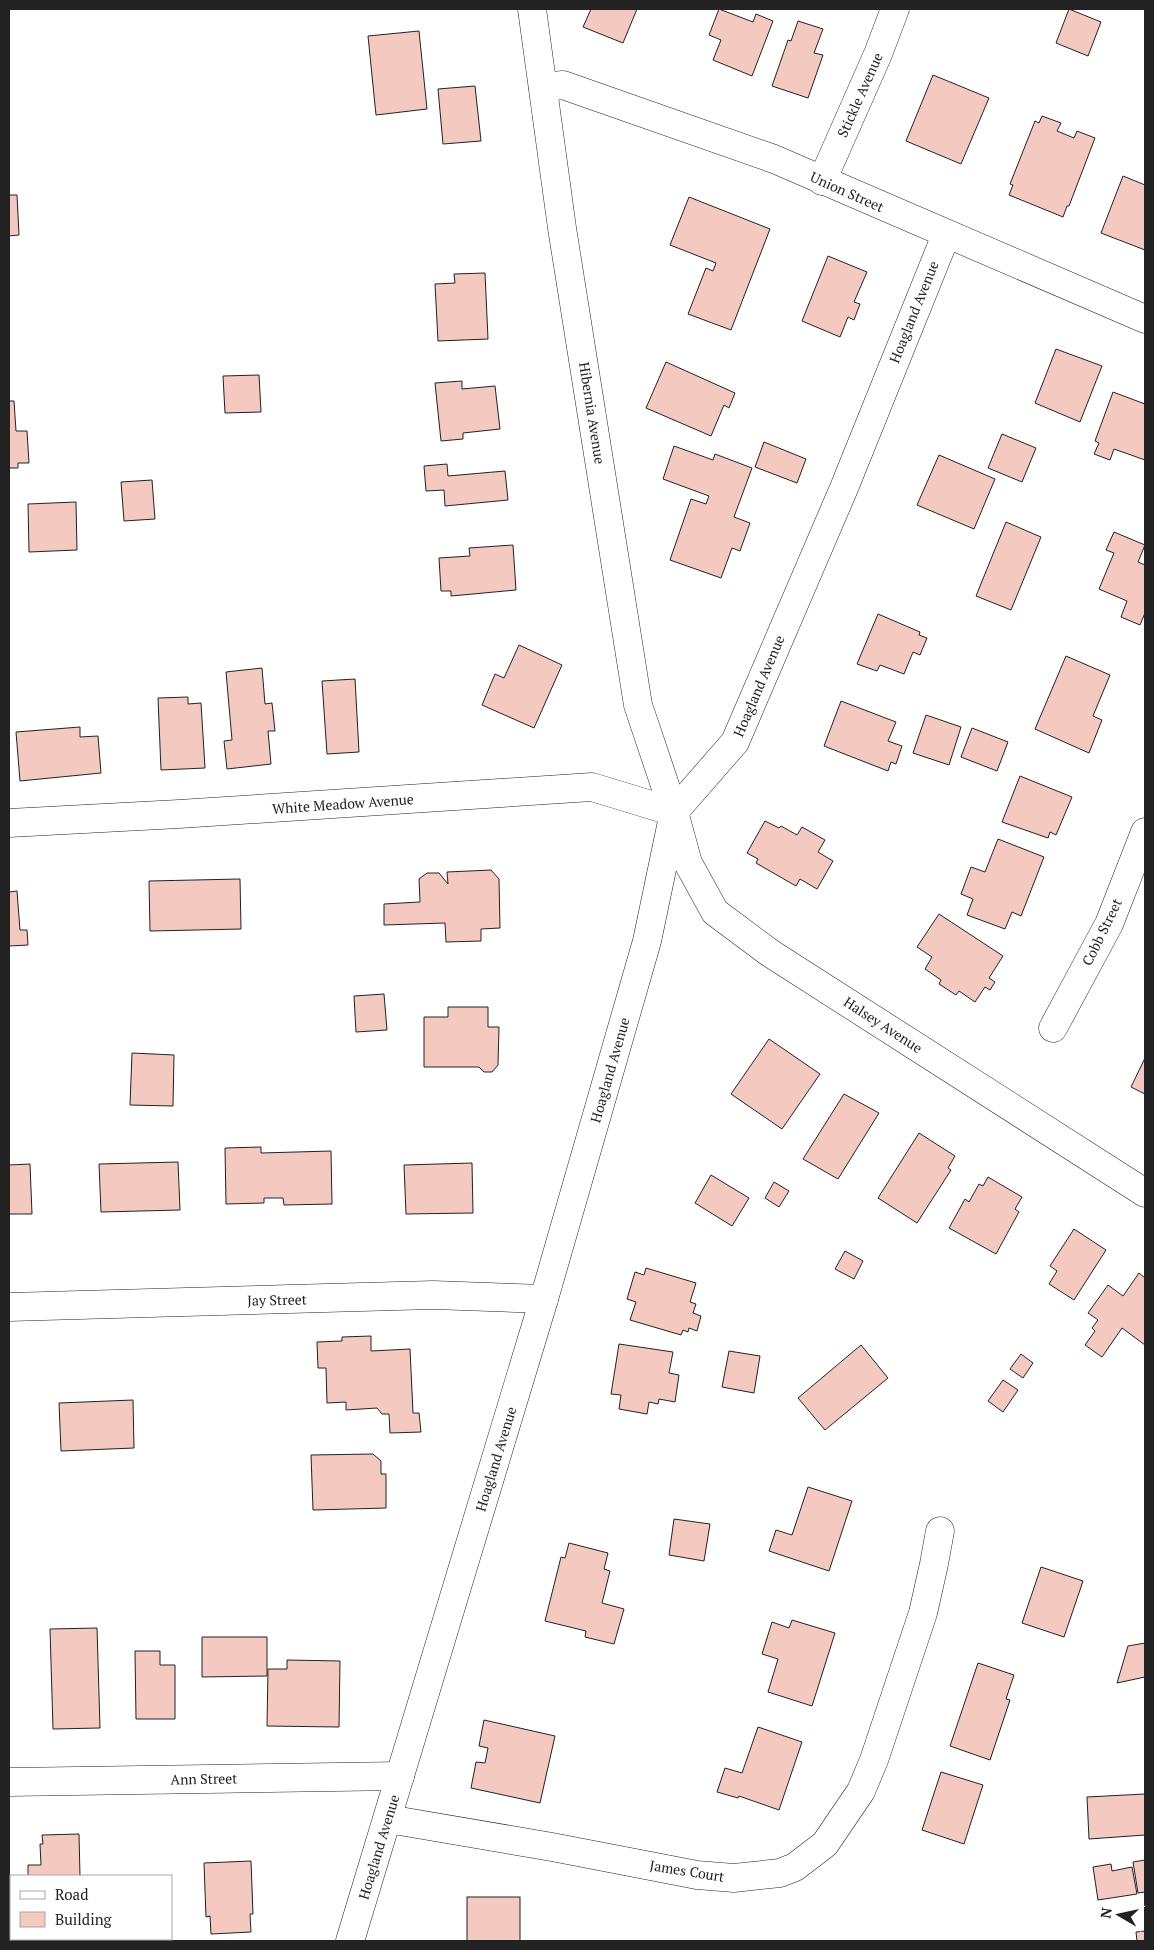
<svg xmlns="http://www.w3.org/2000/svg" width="1154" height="1950" font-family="'PT Serif',serif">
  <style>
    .building { fill: #f3c9c0; stroke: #222 }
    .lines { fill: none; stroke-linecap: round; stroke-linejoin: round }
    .minor-casing { stroke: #222; stroke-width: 29 }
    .major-casing { stroke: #222; stroke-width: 29 }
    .minor { stroke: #fff; stroke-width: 28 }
    .major { stroke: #fff; stroke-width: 28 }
    .labels { text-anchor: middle; stroke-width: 4; stroke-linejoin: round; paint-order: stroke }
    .street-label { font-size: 14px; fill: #222; stroke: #fff }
  </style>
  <rect width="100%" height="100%" fill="#fff"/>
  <g class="building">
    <polygon points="591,9 637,9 623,43 583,27"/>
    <polygon points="719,9 753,22 756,14 773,21 752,76 713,60 721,40 709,35"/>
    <polygon points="1069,9 1101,22 1088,56 1056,43"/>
    <polygon points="798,21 823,29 814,53 823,55 808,98 772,86 788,40 791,41"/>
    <polygon points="419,31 427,109 376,115 368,36"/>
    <polygon points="933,75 989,98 961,164 906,141"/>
    <polygon points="475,86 481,141 443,144 438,89"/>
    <polygon points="1042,116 1061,123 1057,131 1074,138 1077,131 1095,138 1069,206 1067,206 1063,217 1009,195 1013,185 1010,184 1035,121 1039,123"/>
    <polygon points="1123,176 1145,185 1145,250 1101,233"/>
    <polygon points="9,195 17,195 19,235 9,236"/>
    <polygon points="689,197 770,229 731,330 688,314 706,268 713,271 716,263 670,245"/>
    <polygon points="828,256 867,272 854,302 860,304 854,320 848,317 840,337 802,321"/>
    <polygon points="485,273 488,339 438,341 435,284 455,283 454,274"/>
    <polygon points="1056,349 1102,366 1080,422 1035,403"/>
    <polygon points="666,362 735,393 729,408 724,405 711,436 646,408"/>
    <polygon points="259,375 261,412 225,413 223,376"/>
    <polygon points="462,381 462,389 495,386 500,429 463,433 463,439 441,441 435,383"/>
    <polygon points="1113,392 1145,404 1145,460 1114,449 1110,460 1094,454 1099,443 1095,441"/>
    <polygon points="9,401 14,401 16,431 27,431 29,463 18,463 18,468 9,468"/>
    <polygon points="1002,434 1036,448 1022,482 988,468"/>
    <polygon points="764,442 806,459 797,483 755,467"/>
    <polygon points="674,446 713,460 715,454 752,468 734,517 750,523 740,551 732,548 721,578 670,560 691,499 706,504 709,496 663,479"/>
    <polygon points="939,455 995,479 974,529 917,505"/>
    <polygon points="447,464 448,476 505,471 508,500 445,506 444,490 426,491 424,466"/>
    <polygon points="152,480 155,519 124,521 121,482"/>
    <polygon points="76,502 77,550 29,552 28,504"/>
    <polygon points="1006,522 1041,537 1011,610 976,596"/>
    <polygon points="1114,532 1145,545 1138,562 1145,565 1145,613 1140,625 1121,617 1127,601 1099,589 1114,553 1106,550"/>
    <polygon points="513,545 516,590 451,596 451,591 441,591 439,558 470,556 469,548"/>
    <polygon points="878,614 920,632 919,635 927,638 920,655 913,652 904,674 880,665 877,671 857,664"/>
    <polygon points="519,645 562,665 534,728 482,705 495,674 504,678"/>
    <polygon points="1066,656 1110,675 1093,716 1102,720 1089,753 1035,729"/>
    <polygon points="262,668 265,704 272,703 275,731 268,731 271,764 227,769 224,741 232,740 226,672"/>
    <polygon points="355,679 359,752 327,754 322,681"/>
    <polygon points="188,697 188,704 201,703 205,768 161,770 158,698"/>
    <polygon points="841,701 896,722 888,741 902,746 896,764 891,762 888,771 824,746"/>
    <polygon points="926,715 961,727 949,765 913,753"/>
    <polygon points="80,727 80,737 98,736 101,773 20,781 16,732"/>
    <polygon points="972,728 1008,742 997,771 961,757"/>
    <polygon points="1020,776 1072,797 1056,835 1050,832 1048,838 1002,822"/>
    <polygon points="765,821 779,828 781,826 797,835 802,827 825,840 818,852 833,861 817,889 800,879 796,886 756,863 758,859 747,853"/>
    <polygon points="998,839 1044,857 1021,916 1012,912 1005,929 967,915 973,899 961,894 971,867 985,872"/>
    <polygon points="491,870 499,879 500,928 481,929 481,941 446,942 445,923 384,925 384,904 420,902 419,879 427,873 439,873 448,884 447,872"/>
    <polygon points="240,879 241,929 150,931 149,881"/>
    <polygon points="17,891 20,930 27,930 28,945 9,946 9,892"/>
    <polygon points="939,914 1003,956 989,978 995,982 990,990 985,987 975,1002 959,991 956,995 939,984 941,980 925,969 932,957 917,947"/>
    <polygon points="384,994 387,1030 356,1032 354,996"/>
    <polygon points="448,1007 488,1007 488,1027 499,1027 498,1065 492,1072 484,1072 479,1067 424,1067 424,1017 448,1017"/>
    <polygon points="769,1039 820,1074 782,1129 731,1094"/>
    <polygon points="132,1053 174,1055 173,1106 130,1105"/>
    <polygon points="1145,1058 1145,1094 1131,1087"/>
    <polygon points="844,1094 879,1113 838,1179 803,1159"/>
    <polygon points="919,1133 955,1156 948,1168 951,1170 917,1223 878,1198"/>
    <polygon points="261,1147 261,1153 331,1151 332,1204 284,1205 283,1198 264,1198 264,1203 226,1204 225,1148"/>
    <polygon points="178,1162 180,1210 101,1212 99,1164"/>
    <polygon points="472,1163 473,1213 406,1214 404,1165"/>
    <polygon points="30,1164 32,1214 9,1214 9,1165"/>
    <polygon points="711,1175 749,1198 732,1226 695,1203"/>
    <polygon points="988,1177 1022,1197 1015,1209 1019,1212 996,1254 949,1228 965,1199 969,1202 979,1184 983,1186"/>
    <polygon points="774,1182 789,1191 779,1207 765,1198"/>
    <polygon points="1074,1229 1106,1250 1074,1300 1049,1284 1057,1271 1050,1266"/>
    <polygon points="845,1251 863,1261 854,1279 835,1269"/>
    <polygon points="646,1268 696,1283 690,1302 696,1304 693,1313 701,1316 697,1331 689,1328 688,1332 683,1330 681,1335 630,1320 636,1302 627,1299 635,1272 644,1275"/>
    <polygon points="1139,1273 1145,1278 1145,1345 1122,1328 1102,1357 1085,1345 1095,1331 1092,1328 1098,1320 1088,1313 1108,1285 1123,1296"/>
    <polygon points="371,1336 371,1351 410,1349 413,1413 419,1413 421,1432 390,1433 389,1414 382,1414 377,1408 346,1410 346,1402 327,1403 326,1368 318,1368 317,1342 342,1341 342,1337"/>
    <polygon points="619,1344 673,1352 669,1373 679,1375 675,1402 659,1399 658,1404 649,1402 647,1414 619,1409 621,1395 611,1394"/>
    <polygon points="861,1345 888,1378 825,1430 798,1398"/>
    <polygon points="729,1351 760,1356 754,1393 722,1387"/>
    <polygon points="1021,1354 1033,1363 1023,1378 1010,1369"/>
    <polygon points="1003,1380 1018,1390 1003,1412 988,1401"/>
    <polygon points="133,1400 134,1448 61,1451 59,1403"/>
    <polygon points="373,1454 381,1461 381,1474 386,1474 386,1508 313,1510 311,1455"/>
    <polygon points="808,1487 852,1501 829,1571 769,1551 776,1530 792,1535"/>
    <polygon points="674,1519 710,1524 704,1561 669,1555"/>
    <polygon points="569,1543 608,1553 604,1569 610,1571 602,1603 624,1609 614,1644 585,1637 586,1631 545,1621 561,1557 565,1558"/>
    <polygon points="1041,1567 1083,1581 1064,1637 1022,1623"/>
    <polygon points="792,1620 835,1633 812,1706 768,1692 778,1659 762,1654 772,1622 789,1628"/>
    <polygon points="97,1628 100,1728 53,1729 50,1629"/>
    <polygon points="202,1637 267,1637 267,1676 202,1677"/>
    <polygon points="1145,1643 1145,1677 1117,1683 1128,1646"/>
    <polygon points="135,1651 160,1651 160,1665 175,1665 175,1719 136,1719"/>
    <polygon points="287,1660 340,1661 339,1727 267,1726 268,1669 287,1669"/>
    <polygon points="978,1663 1014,1675 1006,1699 1010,1700 990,1760 950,1746"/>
    <polygon points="484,1720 555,1736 540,1803 471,1788 476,1762 485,1763 488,1748 479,1746"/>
    <polygon points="758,1727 802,1742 779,1810 739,1796 738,1798 717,1792 725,1768 742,1773"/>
    <polygon points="941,1772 983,1785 964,1844 922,1830"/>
    <polygon points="1145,1794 1145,1835 1089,1839 1087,1797"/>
    <polygon points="79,1834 80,1876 28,1876 28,1865 41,1865 40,1844 43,1844 42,1835"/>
    <polygon points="1145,1860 1145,1892 1138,1893 1133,1862"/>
    <polygon points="251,1861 253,1914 250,1914 251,1932 211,1934 210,1916 206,1917 204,1863"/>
    <polygon points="1111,1864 1112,1871 1132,1867 1137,1894 1098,1900 1093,1867"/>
    <rect x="467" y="1897" width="53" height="44"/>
    <polygon points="1145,1931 1145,1941 1137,1941 1136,1932"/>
  </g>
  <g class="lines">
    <g class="minor-casing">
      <g id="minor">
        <polyline points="543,87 563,85 774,159 1145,319"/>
        <polyline points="822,181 878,54 895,9"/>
        <polyline points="9,823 179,814 592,787 674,812"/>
        <polyline points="1053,1028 1109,924 1145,832"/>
        <polyline points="9,1307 433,1295 544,1299"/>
        <polyline points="9,1782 400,1776"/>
        <polyline points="388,1819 552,1847 697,1875 734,1878 780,1873 795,1867 825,1844 861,1791 874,1760 923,1613 934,1564 940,1531"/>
        <polyline points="350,1941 544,1299 647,941 674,812 735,742 844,488 946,235"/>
      </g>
    </g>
    <g class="major-casing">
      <polyline id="major" points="532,9 562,228 638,705 674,812 688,863 715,912 770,953 1145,1193"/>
    </g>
    <use href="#minor" class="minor"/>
    <use href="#major" class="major"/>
  </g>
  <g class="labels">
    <g class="street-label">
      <text transform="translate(860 95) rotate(-66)" y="5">Stickle Avenue</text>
      <text transform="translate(847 192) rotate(24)" y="5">Union Street</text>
      <text transform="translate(914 312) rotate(-68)" y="5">Hoagland Avenue</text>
      <text transform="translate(592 413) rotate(81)" y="5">Hibernia Avenue</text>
      <text transform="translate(759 686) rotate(-67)" y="5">Hoagland Avenue</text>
      <text transform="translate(343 804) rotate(-4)" y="5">White Meadow Avenue</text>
      <text transform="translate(1102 932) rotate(-64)" y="5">Cobb Street</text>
      <text transform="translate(883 1025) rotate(33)" y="5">Halsey Avenue</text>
      <text transform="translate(610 1070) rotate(-74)" y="5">Hoagland Avenue</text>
      <text transform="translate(277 1300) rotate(-1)" y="5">Jay Street</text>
      <text transform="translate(496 1459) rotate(-73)" y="5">Hoagland Avenue</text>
      <text transform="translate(204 1779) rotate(-1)" y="5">Ann Street</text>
      <text transform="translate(379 1847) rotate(-73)" y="5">Hoagland Avenue</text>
      <text transform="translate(687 1871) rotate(9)" y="5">James Court</text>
    </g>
  </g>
  <rect width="1154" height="1950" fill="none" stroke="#222222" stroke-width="20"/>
  <rect x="10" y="1875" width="162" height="65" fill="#ffffff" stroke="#a7a7a7"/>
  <rect x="20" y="1891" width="25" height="8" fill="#ffffff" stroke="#a7a7a7"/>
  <text x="55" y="1900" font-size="15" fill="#222222">Road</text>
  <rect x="20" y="1912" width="25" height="15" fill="#f3c9c0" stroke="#a7a7a7"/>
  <text x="55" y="1925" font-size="15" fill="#222222">Building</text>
  <g transform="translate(1119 1915) rotate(279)" stroke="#ffffff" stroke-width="4" paint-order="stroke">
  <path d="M0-4L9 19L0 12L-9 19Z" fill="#222222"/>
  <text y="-8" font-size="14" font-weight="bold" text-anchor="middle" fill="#222222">N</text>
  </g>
</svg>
